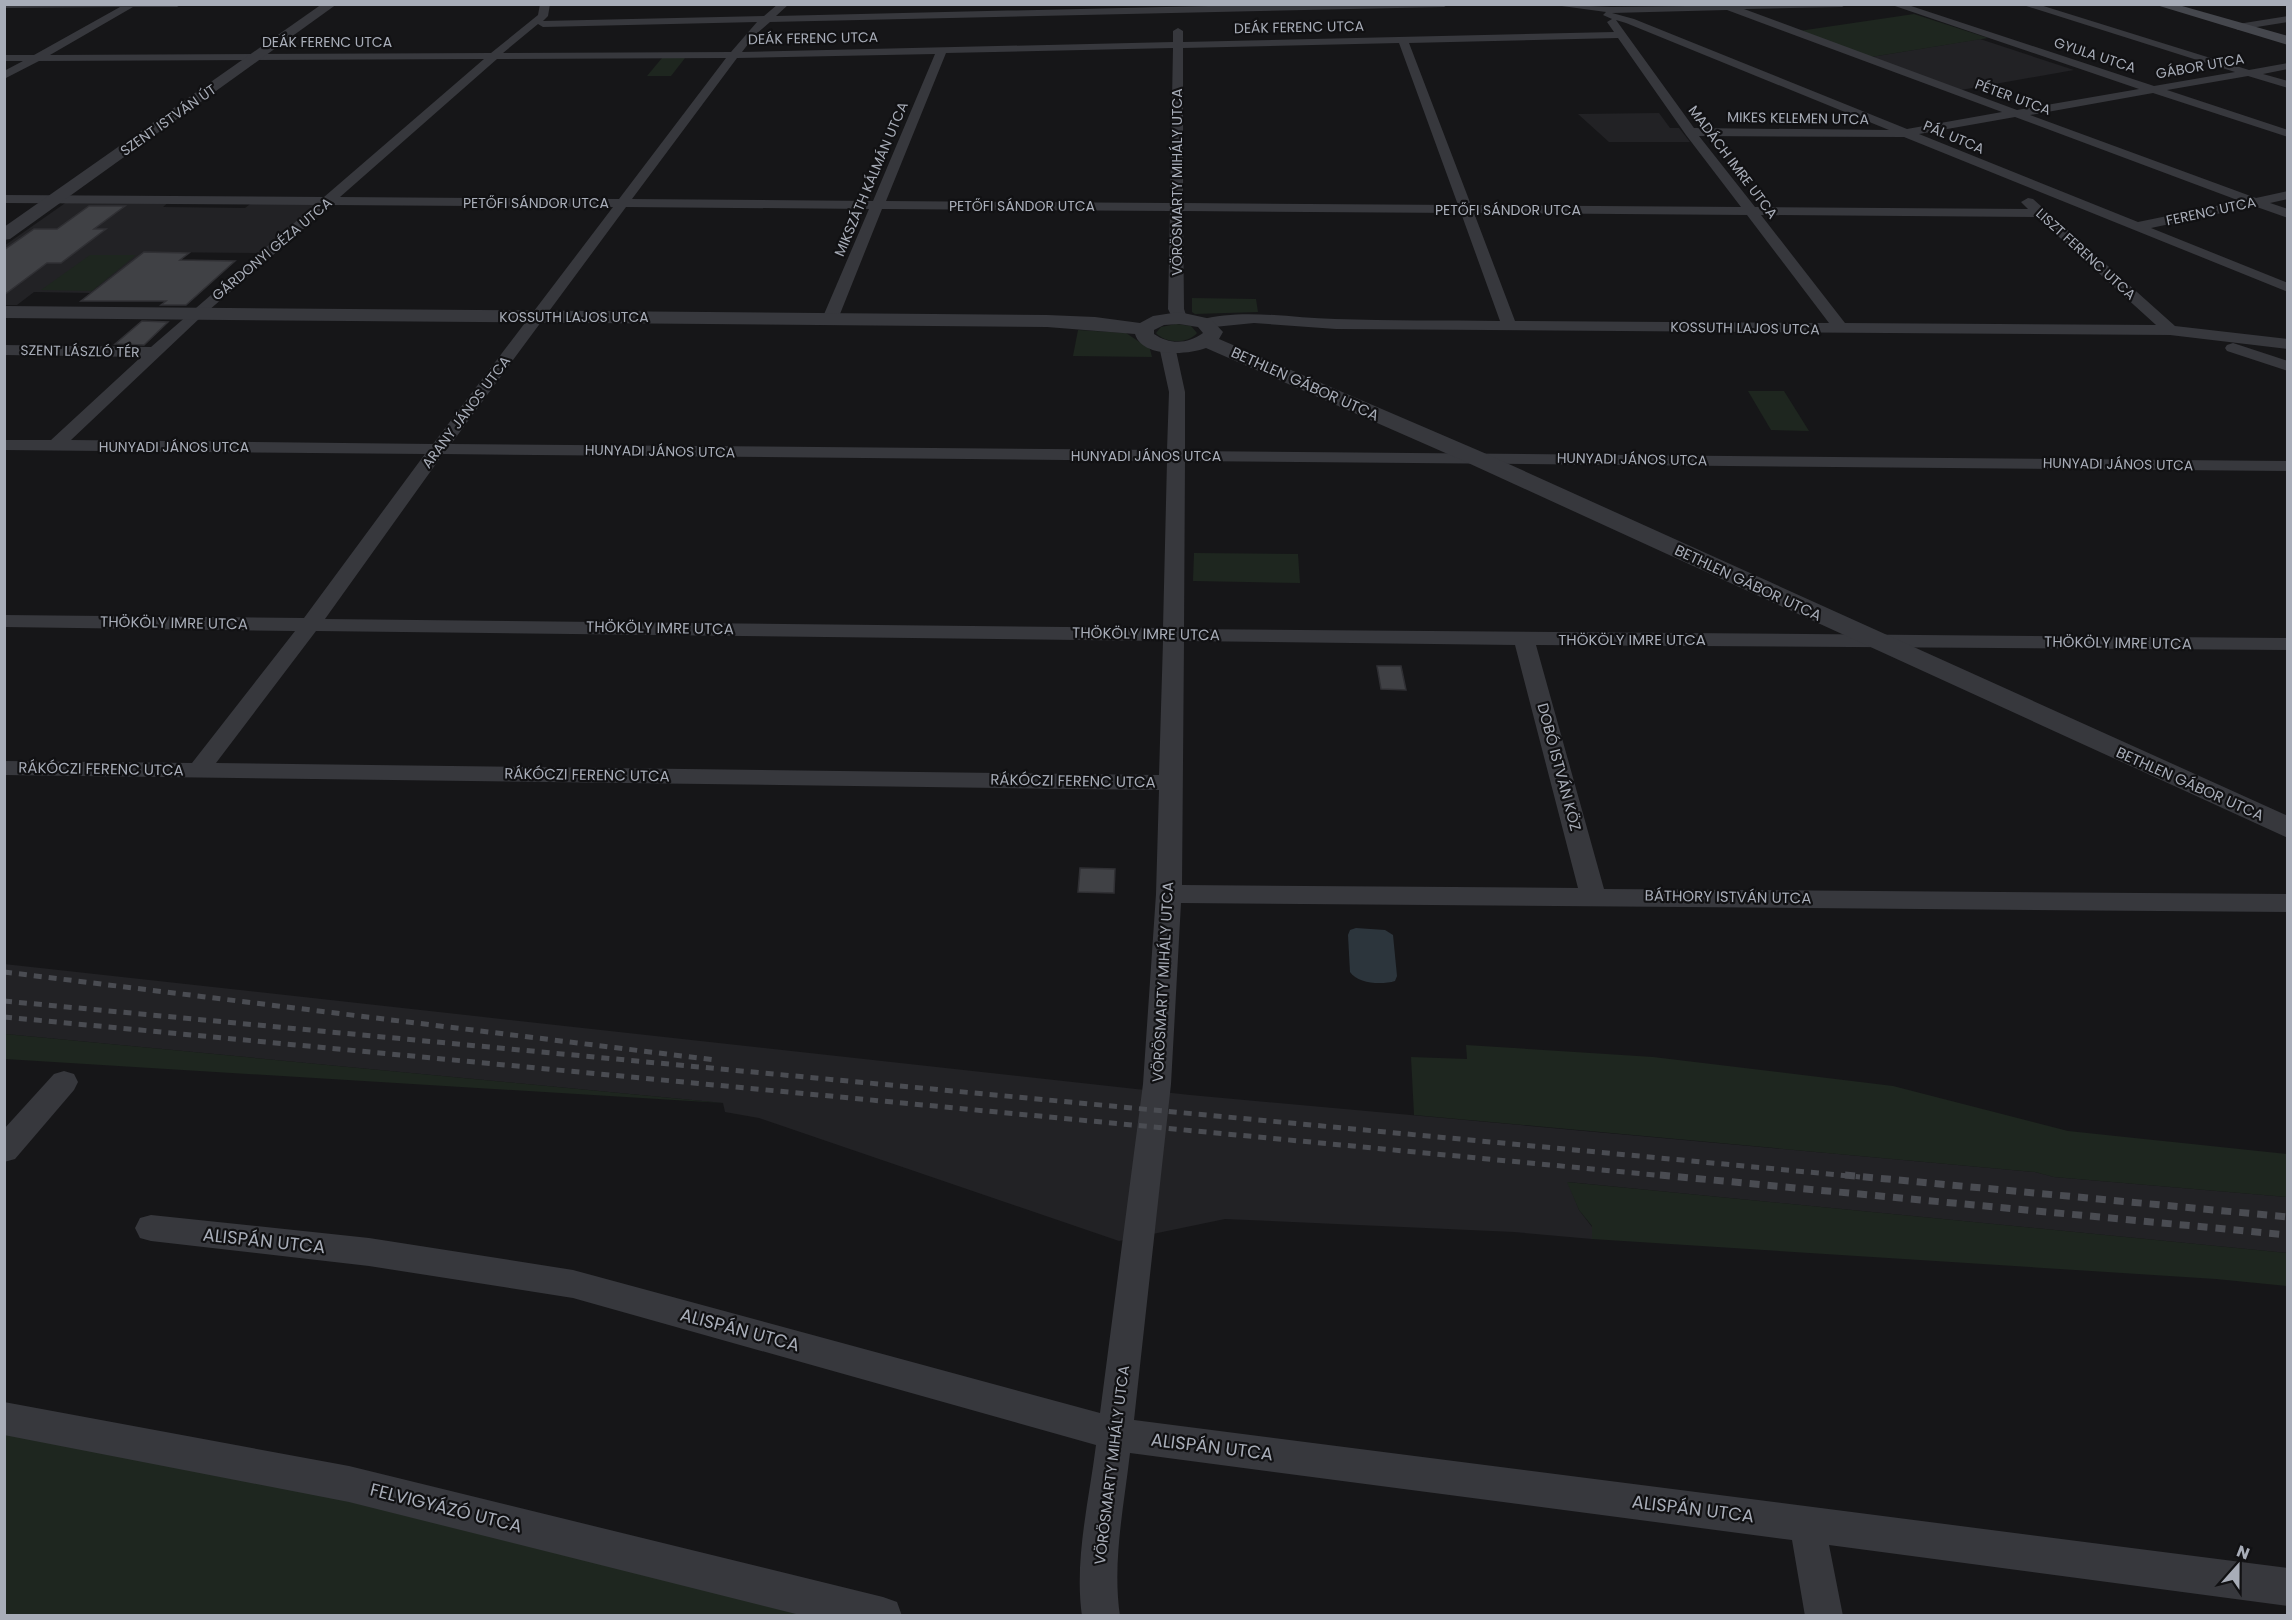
<svg xmlns="http://www.w3.org/2000/svg" width="2292" height="1620" font-family="Poppins,sans-serif">
  <style>
    .built { fill: #222225 }
    .green { fill: #1e261f }
    .water { fill: #2c353c }
    .building { fill: #404145; stroke: #303034; stroke-width: 1.5 }
    .lines { fill: none; stroke-linecap: round; stroke-linejoin: round }
    .minor { fill: #37383d; fill-rule: evenodd }
    .tertiary { fill: #37383d; fill-rule: evenodd }
    .secondary { fill: #45474d; fill-rule: evenodd }
    .rail-far1 { stroke: #4a4c52; stroke-width: 5; stroke-dasharray: 8 7; stroke-linecap: butt }
    .rail { stroke: #4a4c52; stroke-width: 7; stroke-dasharray: 10 8; stroke-linecap: butt }
    .labels { text-anchor: middle; stroke-width: 4.5; stroke-linejoin: round; paint-order: stroke }
    .far-street-label { font-size: 14px; fill: #a8adb8; stroke: #111113 }
    .street-label { font-size: 15px; fill: #a8adb8; stroke: #111113 }
    .near-street-label { font-size: 18px; fill: #a8adb8; stroke: #111113 }
  </style>
  <rect width="100%" height="100%" fill="#161618"/>
  <g class="built">
    <polygon points="1980,39 2074,70 1961,90 1871,57"/>
    <polygon points="1659,113 1670,128 1679,128 1690,142 1609,142 1578,114"/>
    <polygon points="71,199 171,200 163,207 245,208 254,201 328,201 267,253 144,252 90,293 34,292 17,305 5,305 4,246"/>
    <polygon points="4,964 1190,1095 2035,1172 2054,1177 2287,1197 2287,1253 1568,1182 1579,1210 1592,1227 1592,1239 1514,1232 1225,1219 1119,1241 759,1118 725,1112 723,1103 5,1034"/>
  </g>
  <g class="green">
    <polygon points="1914,14 1988,38 1871,57 1799,31"/>
    <polygon points="662,58 685,58 671,76 647,76"/>
    <polygon points="90,255 136,255 92,291 41,290"/>
    <polygon points="1192,298 1256,299 1258,312 1195,314 1192,312"/>
    <path d="M1176,324L1191,326L1197,333C1188,344 1166,344 1156,333L1161,327Z"/>
    <polygon points="1078,330 1126,333 1150,349 1152,357 1073,356"/>
    <polygon points="1748,391 1784,391 1809,431 1771,430"/>
    <polygon points="1194,553 1298,554 1300,583 1193,581"/>
    <polygon points="5,1034 723,1103 5,1059"/>
    <polygon points="1466,1045 1653,1057 1893,1086 2068,1131 2287,1154 2287,1197 2054,1177 2035,1172 1414,1115 1411,1057 1467,1059"/>
    <polygon points="1567,1182 2287,1253 2287,1286 2216,1279 1592,1239 1592,1226 1579,1210"/>
    <polygon points="4,1434 364,1504 831,1615 5,1615"/>
  </g>
  <path class="water" d="M1356,928L1385,930L1393,935L1397,976L1395,981C1382,985 1358,984 1350,972L1348,935L1350,930Z"/>
  <g class="building">
    <polygon points="89,206 125,206 94,229 106,229 61,263 47,263 4,295 4,250 34,229 57,229"/>
    <polygon points="144,252 189,253 180,260 235,261 186,305 161,305 166,301 81,301"/>
    <polygon points="142,321 168,322 144,345 115,344"/>
    <polygon points="1377,666 1401,666 1406,690 1381,689"/>
    <polygon points="1080,868 1115,869 1114,893 1078,892"/>
  </g>
  <g class="lines">
    <g class="minor">
      <path d="M4,4H182L177,7H133L50,55L491,53L538,15L540,4H550L548,16L543,21L764,16L778,4H789L776,16L1289,4H1449L1444,7L770,22L755,35L742,52L1173,42V31L1178,28L1183,31V42L1614,32L1607,22L1612,19L1603,15L1606,12L1547,4L1611,7L1847,4L1842,7L1744,9L2017,110L2139,89L1889,4H1905L2154,86L2235,72L2020,4H2037L2249,70L2288,63V69L2263,74L2288,81V88L2248,76L2167,90L2288,130V137L2153,93L2030,115L2256,198L2288,191V199L2270,203L2288,209V218L2254,206L2151,228L2288,283V292L1904,137L1699,136L1755,207L2028,209L2021,202L2028,198L2033,199L2175,326L2288,339V349L2170,335L1336,329L1254,323L1204,328L1196,323L1199,320C1244,308 1289,318 1335,319C1390,321 1445,320 1500,321L1461,213L1183,211L1184,309L1187,318L1179,323L1174,321L1168,309L1170,211L882,209L838,319L830,324L822,319L869,209L626,207L451,444L1167,450L1169,392L1159,346L1167,341L1175,346L1185,392V451L2288,461V471L1185,461L1184,629L2288,638V650L1536,645L1604,889L2288,894V912L1181,903L1171,1084L1134,1420L2288,1568V1606L1829,1545L1843,1616H1805L1792,1540L1130,1453C1124,1506 1112,1562 1120,1616H1082C1074,1560 1089,1501 1096,1445L573,1298L369,1266L151,1241L140,1238L135,1228L140,1218L151,1215L369,1238L573,1270L1100,1413L1143,1084L1156,894L1159,790L4,775V761L192,763L295,631L4,627V615L304,618L425,454L4,450V440H51L141,357L4,355V345L151,347L315,205L4,203V195L324,197L484,59L39,61L4,79V71L23,61H4V55H34L120,7L4,8ZM1727,10L2002,112L1907,129L1634,19L1612,13ZM1616,20L1626,23L1889,130L1694,128ZM757,22L731,52L503,53L538,24L543,27ZM1618,38L1686,135L1741,207L1471,205L1409,43ZM1399,43L1458,205L1183,203V48ZM1173,48L1170,203L886,201L946,53ZM935,54L873,201L632,199L737,58ZM726,58L619,199L340,197L497,59ZM2015,117L2240,201L2138,222L1919,134ZM331,205L613,207L433,444L71,440L201,317ZM1474,213L1747,215L1829,323L1515,321ZM1761,215L2037,217L2156,325L1845,323ZM443,454L1167,461L1163,628L325,619ZM316,631L1163,641L1159,775L216,763ZM1184,641L1515,645L1578,888L1182,885Z"/>
      <polygon points="2288,16 2288,22 2238,30 2233,27 2238,24"/>
      <polygon points="2233,343 2288,361 2288,371 2227,351 2225,348 2227,345"/>
      <polygon points="64,1071 74,1074 78,1082 74,1090 15,1159 4,1162 4,1129 54,1074"/>
      <polygon points="4,1402 349,1466 883,1597 897,1602 902,1616 804,1616 349,1502 4,1435"/>
    </g>
    <g class="tertiary">
      <polygon points="322,4 337,4 10,239 4,240 4,227"/>
      <path d="M4,306L1047,315L1095,317L1140,323L1153,316L1179,312L1211,319L1223,332L1219,339L1482,452L2288,816V838L1466,462L1206,348C1188,355 1142,358 1135,334L1047,327L4,318ZM1179,324L1198,327L1203,333C1188,344 1170,345 1154,334V330L1164,325Z"/>
    </g>
    <polygon class="secondary" points="2153,4 2175,4 2288,36 2288,45"/>
    <g class="rail-far1">
      <polyline points="4,972 715,1060"/>
      <polyline points="4,1001 1860,1177"/>
      <polyline points="4,1017 1676,1177"/>
    </g>
    <g class="rail">
      <polyline points="1660,1175 2288,1235"/>
      <polyline points="1845,1175 2288,1217"/>
    </g>
  </g>
  <g class="labels">
    <g class="far-street-label">
      <text transform="translate(1299 27) rotate(-1)" y="5">DEÁK FERENC UTCA</text>
      <text transform="translate(813 38) rotate(-1)" y="5">DEÁK FERENC UTCA</text>
      <text x="327" y="47">DEÁK FERENC UTCA</text>
      <text transform="translate(2095 55) rotate(18)" y="5">GYULA UTCA</text>
      <text transform="translate(2200 66) rotate(-10)" y="5">GÁBOR UTCA</text>
      <text transform="translate(2013 97) rotate(20)" y="5">PÉTER UTCA</text>
      <text transform="translate(1798 118) rotate(1)" y="5">MIKES KELEMEN UTCA</text>
      <text transform="translate(168 120) rotate(-35)" y="5">SZENT ISTVÁN ÚT</text>
      <text transform="translate(1954 137) rotate(23)" y="5">PÁL UTCA</text>
      <text transform="translate(1733 162) rotate(53)" y="5">MADÁCH IMRE UTCA</text>
      <text transform="translate(871 179) rotate(-67)" y="5">MIKSZÁTH KÁLMÁN UTCA</text>
      <text transform="translate(1177 182) rotate(-90)" y="5">VÖRÖSMARTY MIHÁLY UTCA</text>
      <text x="536" y="208">PETŐFI SÁNDOR UTCA</text>
      <text x="1022" y="211">PETŐFI SÁNDOR UTCA</text>
      <text x="1508" y="215">PETŐFI SÁNDOR UTCA</text>
      <text transform="translate(2211 211) rotate(-12)" y="5">FERENC UTCA</text>
      <text transform="translate(272 249) rotate(-40)" y="5">GÁRDONYI GÉZA UTCA</text>
      <text transform="translate(2086 254) rotate(42)" y="5">LISZT FERENC UTCA</text>
      <text x="574" y="322">KOSSUTH LAJOS UTCA</text>
      <text transform="translate(1745 328) rotate(1)" y="5">KOSSUTH LAJOS UTCA</text>
      <text transform="translate(80 351) rotate(1)" y="5">SZENT LÁSZLÓ TÉR</text>
      <text transform="translate(466 412) rotate(-53)" y="5">ARANY JÁNOS UTCA</text>
      <text x="174" y="452">HUNYADI JÁNOS UTCA</text>
      <text transform="translate(660 451) rotate(1)" y="5">HUNYADI JÁNOS UTCA</text>
      <text x="1146" y="461">HUNYADI JÁNOS UTCA</text>
      <text transform="translate(1632 459) rotate(1)" y="5">HUNYADI JÁNOS UTCA</text>
      <text transform="translate(2118 464) rotate(1)" y="5">HUNYADI JÁNOS UTCA</text>
    </g>
    <g class="street-label">
      <text transform="translate(1305 384) rotate(24)" y="5">BETHLEN GÁBOR UTCA</text>
      <text transform="translate(1748 583) rotate(25)" y="5">BETHLEN GÁBOR UTCA</text>
      <text transform="translate(174 623) rotate(1)" y="5">THÖKÖLY IMRE UTCA</text>
      <text transform="translate(660 628) rotate(1)" y="5">THÖKÖLY IMRE UTCA</text>
      <text transform="translate(1146 634) rotate(1)" y="5">THÖKÖLY IMRE UTCA</text>
      <text x="1632" y="645">THÖKÖLY IMRE UTCA</text>
      <text transform="translate(2118 643) rotate(1)" y="5">THÖKÖLY IMRE UTCA</text>
      <text transform="translate(1559 767) rotate(75)" y="5">DOBÓ ISTVÁN KÖZ</text>
      <text transform="translate(101 769) rotate(1)" y="5">RÁKÓCZI FERENC UTCA</text>
      <text transform="translate(587 775) rotate(1)" y="5">RÁKÓCZI FERENC UTCA</text>
      <text transform="translate(1073 781) rotate(1)" y="5">RÁKÓCZI FERENC UTCA</text>
      <text transform="translate(2190 784) rotate(24)" y="5">BETHLEN GÁBOR UTCA</text>
      <text transform="translate(1728 897) rotate(1)" y="5">BÁTHORY ISTVÁN UTCA</text>
      <text transform="translate(1163 982) rotate(-87)" y="5">VÖRÖSMARTY MIHÁLY UTCA</text>
      <text transform="translate(1112 1465) rotate(-83)" y="5">VÖRÖSMARTY MIHÁLY UTCA</text>
    </g>
    <g class="near-street-label">
      <text transform="translate(264 1241) rotate(6)" y="6">ALISPÁN UTCA</text>
      <text transform="translate(740 1330) rotate(15)" y="6">ALISPÁN UTCA</text>
      <text transform="translate(1212 1447) rotate(7)" y="6">ALISPÁN UTCA</text>
      <text transform="translate(446 1508) rotate(14)" y="6">FELVIGYÁZÓ UTCA</text>
      <text transform="translate(1693 1509) rotate(7)" y="6">ALISPÁN UTCA</text>
    </g>
  </g>
  <rect width="2292" height="1620" fill="none" stroke="#a8adb8" stroke-width="12"/>
  <g transform="translate(2238 1566) rotate(21)" stroke="#111113" stroke-width="4.5" paint-order="stroke">
  <path d="M0-4.5L10 22L0 15L-10 22Z" fill="#a8adb8"/>
  <text y="-9" font-size="16" font-weight="bold" text-anchor="middle" fill="#a8adb8">N</text>
  </g>
</svg>
